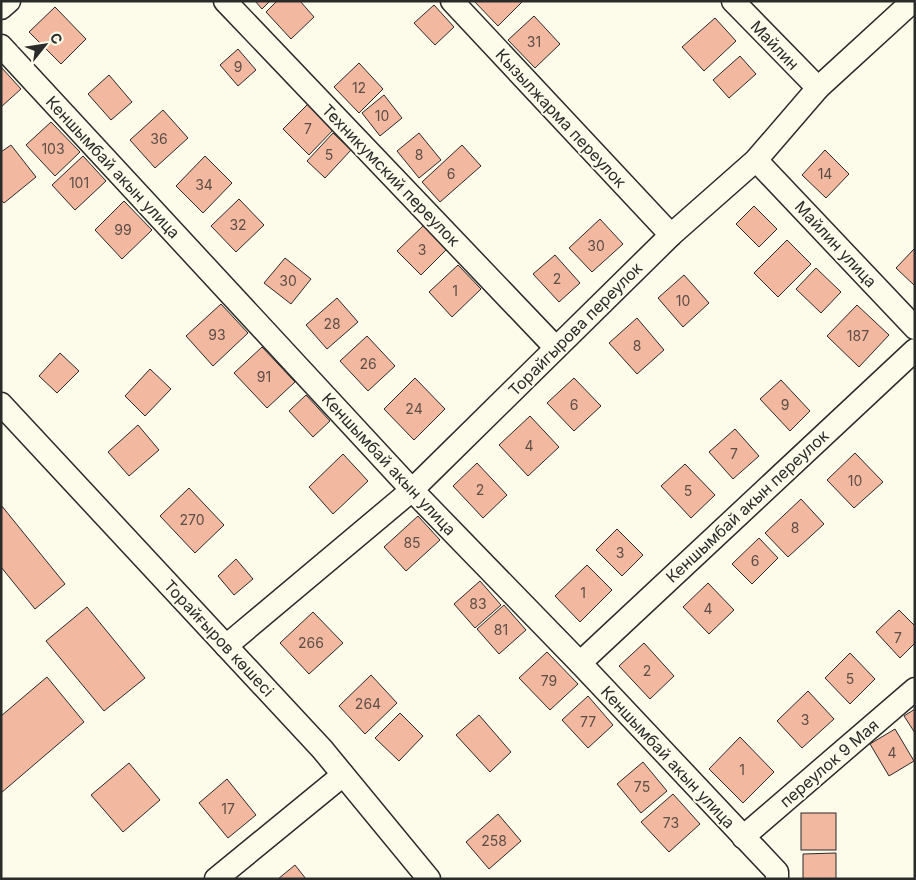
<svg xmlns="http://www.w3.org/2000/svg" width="916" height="880" font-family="Inter,sans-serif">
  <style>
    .building { fill: #f2b8a0; stroke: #2b2b2b }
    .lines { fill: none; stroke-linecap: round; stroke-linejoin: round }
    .minor-casing { stroke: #2b2b2b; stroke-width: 25 }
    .minor { stroke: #fdfbea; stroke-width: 22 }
    .labels { text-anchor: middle; stroke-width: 4; stroke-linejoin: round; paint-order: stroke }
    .number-label { font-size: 14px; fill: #5d4e48 }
    .street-label { font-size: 16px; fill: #2b2b2b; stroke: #fdfbea }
  </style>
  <rect width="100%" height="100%" fill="#fdfbea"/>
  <g class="building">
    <polygon points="255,1 270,1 262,9"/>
    <polygon points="277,1 300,1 314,17 291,39 266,12"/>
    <polygon points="474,1 523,1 498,26"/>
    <polygon points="434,5 454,27 435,45 414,23"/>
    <polygon points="55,7 86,39 61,64 29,32"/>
    <polygon points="534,16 560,44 535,68 508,40"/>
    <polygon points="715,18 736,41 704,71 682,47"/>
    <polygon points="238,49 256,70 238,86 220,65"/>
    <polygon points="740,56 756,74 729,98 713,80"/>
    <polygon points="359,63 383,89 359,113 334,87"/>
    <polygon points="1,67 21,89 1,107"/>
    <polygon points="109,75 132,102 111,120 88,94"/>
    <polygon points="384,95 402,118 380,136 362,113"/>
    <polygon points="308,104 334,129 309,155 283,129"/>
    <polygon points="163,110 188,138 155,168 130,140"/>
    <polygon points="51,122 80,152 55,176 26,145"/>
    <polygon points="333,133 351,150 325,178 307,161"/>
    <polygon points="419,133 441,160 419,178 397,151"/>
    <polygon points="11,145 36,177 4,203 1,200 1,152"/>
    <polygon points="462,145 481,166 440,202 422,182"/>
    <polygon points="825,150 849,174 826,198 802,175"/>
    <polygon points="83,156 106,181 75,210 52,185"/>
    <polygon points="205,156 232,183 203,213 176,186"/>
    <polygon points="239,199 264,225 236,252 211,226"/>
    <polygon points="124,201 152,230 122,259 95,230"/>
    <polygon points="754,206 777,229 759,247 736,224"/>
    <polygon points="600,219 623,244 592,272 569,248"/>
    <polygon points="424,225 447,249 421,275 397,251"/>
    <polygon points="787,240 811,264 778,297 754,273"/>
    <polygon points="915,248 915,286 896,268"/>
    <polygon points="555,255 580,283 559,302 533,274"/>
    <polygon points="285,258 311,279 291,304 264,283"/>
    <polygon points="458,265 481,289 452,317 429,292"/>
    <polygon points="816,268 841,292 821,313 796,289"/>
    <polygon points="684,275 709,303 683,327 658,298"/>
    <polygon points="337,298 358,322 327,349 306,325"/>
    <polygon points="221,304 248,333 213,366 186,336"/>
    <polygon points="857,305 889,335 859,367 827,336"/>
    <polygon points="637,318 664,350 637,374 609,343"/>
    <polygon points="367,336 395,366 368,391 340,361"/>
    <polygon points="262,347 295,382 267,408 234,373"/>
    <polygon points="60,353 79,371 57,393 39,376"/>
    <polygon points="150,369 171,389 145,416 125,396"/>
    <polygon points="415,378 445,409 414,440 384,409"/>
    <polygon points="574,378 601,406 574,431 547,403"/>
    <polygon points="781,380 810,411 790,431 760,399"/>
    <polygon points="306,395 330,421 313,437 289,411"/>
    <polygon points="530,416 559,447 528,476 499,445"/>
    <polygon points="138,425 159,450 129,476 108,452"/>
    <polygon points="735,429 759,456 733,479 709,452"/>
    <polygon points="855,453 883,482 854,508 827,480"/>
    <polygon points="343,454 368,481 333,514 309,487"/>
    <polygon points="477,463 507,495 483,518 453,486"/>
    <polygon points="685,464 715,495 691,518 661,486"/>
    <polygon points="189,488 224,525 195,553 160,516"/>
    <polygon points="801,499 824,524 788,557 765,533"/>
    <polygon points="1,505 65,584 35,609 1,567"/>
    <polygon points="418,516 440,540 406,571 384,547"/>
    <polygon points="617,529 643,555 622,576 596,550"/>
    <polygon points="759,538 778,558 752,584 732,564"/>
    <polygon points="236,559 253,579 234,595 218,576"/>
    <polygon points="587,565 612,590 580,622 555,596"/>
    <polygon points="480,581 501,605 475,628 454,604"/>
    <polygon points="708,583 734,610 709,634 683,607"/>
    <polygon points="504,605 526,630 499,654 477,629"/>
    <polygon points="87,607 145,678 104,711 46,641"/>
    <polygon points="899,610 915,626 915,643 900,658 876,632"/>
    <polygon points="313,612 343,643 309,674 280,643"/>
    <polygon points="644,643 674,676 650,699 619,666"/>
    <polygon points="547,652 578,684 550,710 519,678"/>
    <polygon points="850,653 875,679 850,704 825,678"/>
    <polygon points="371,675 397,703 365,734 339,706"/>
    <polygon points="47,677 84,722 1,793 1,716"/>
    <polygon points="808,691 834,719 802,748 777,721"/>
    <polygon points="588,696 613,725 588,748 562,720"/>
    <polygon points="915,709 915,733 904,716"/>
    <polygon points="400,713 423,736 399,761 375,738"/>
    <polygon points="479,715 511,752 490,772 456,735"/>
    <polygon points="895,729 914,761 889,776 870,744"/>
    <polygon points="740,737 774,772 743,803 709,769"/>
    <polygon points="643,762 667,791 641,813 617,784"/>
    <polygon points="129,763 160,800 123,832 91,795"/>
    <polygon points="227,779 256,815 228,838 199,803"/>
    <polygon points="673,794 700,824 669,852 641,822"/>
    <rect x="801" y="813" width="35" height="37"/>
    <polygon points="498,814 521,841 489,869 466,842"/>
    <polygon points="836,853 836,879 803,879 803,854"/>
    <polygon points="295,865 306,879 278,879"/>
  </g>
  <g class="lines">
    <g class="minor-casing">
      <g id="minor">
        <polyline points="225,1 556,348"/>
        <polyline points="452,1 671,235"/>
        <polyline points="733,1 818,88"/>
        <polyline points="1,8 9,1"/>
        <polyline points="1,46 412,490 580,663 777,872 777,879"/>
        <polyline points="756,160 915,328"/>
        <polyline points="1,404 322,749 429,879"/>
        <polyline points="226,646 412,490 671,235 756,160 818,88 913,1"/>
        <polyline points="580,663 915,350"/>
        <polyline points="743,837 915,689"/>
        <polyline points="216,879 343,775"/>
      </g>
    </g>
    <use href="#minor" class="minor"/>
  </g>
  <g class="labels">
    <g class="number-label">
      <text x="534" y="47">31</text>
      <text x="238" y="72">9</text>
      <text x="359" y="93">12</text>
      <text x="382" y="121">10</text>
      <text x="308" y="134">7</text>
      <text x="159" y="144">36</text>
      <text x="53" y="154">103</text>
      <text x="329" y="160">5</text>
      <text x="419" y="160">8</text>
      <text x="451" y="179">6</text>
      <text x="825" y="179">14</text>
      <text x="79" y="188">101</text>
      <text x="204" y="190">34</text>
      <text x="238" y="230">32</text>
      <text x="123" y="235">99</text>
      <text x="596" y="251">30</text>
      <text x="422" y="255">3</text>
      <text x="557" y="284">2</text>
      <text x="288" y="286">30</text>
      <text x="455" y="296">1</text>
      <text x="683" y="306">10</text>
      <text x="332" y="329">28</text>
      <text x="217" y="340">93</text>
      <text x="858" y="341">187</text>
      <text x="637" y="351">8</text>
      <text x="368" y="369">26</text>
      <text x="264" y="382">91</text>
      <text x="574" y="410">6</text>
      <text x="785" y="410">9</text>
      <text x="414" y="414">24</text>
      <text x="529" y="451">4</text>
      <text x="734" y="459">7</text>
      <text x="855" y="486">10</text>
      <text x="480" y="495">2</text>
      <text x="688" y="496">5</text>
      <text x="192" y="525">270</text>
      <text x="795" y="533">8</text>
      <text x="412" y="548">85</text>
      <text x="620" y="558">3</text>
      <text x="755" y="566">6</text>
      <text x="583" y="598">1</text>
      <text x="478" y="609">83</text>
      <text x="708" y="614">4</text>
      <text x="501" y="635">81</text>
      <text x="898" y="643">7</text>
      <text x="311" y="648">266</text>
      <text x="647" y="676">2</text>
      <text x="850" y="684">5</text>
      <text x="549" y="686">79</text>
      <text x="368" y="709">264</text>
      <text x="805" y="725">3</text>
      <text x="588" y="727">77</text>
      <text x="892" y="758">4</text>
      <text x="742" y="775">1</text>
      <text x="642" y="792">75</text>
      <text x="228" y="814">17</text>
      <text x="671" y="828">73</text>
      <text x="494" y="846">258</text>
    </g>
    <g class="street-label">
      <text transform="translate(775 45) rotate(46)" y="6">Майлин</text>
      <text transform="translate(561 118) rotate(47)" y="6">Кызылжарма переулок</text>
      <text transform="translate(113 167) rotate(47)" y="6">Кеншымбай акын улица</text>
      <text transform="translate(391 175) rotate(46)" y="6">Техникумский переулок</text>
      <text transform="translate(836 244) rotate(47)" y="6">Майлин улица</text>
      <text transform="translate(575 329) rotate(-45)" y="6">Торайгырова переулок</text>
      <text transform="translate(389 464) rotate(47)" y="6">Кеншымбай акын улица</text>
      <text transform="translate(747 506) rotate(-43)" y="6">Кеншымбай акын переулок</text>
      <text transform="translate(219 638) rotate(47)" y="6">Торайғыров көшесі</text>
      <text transform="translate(668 757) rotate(47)" y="6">Кеншымбай акын улица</text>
      <text transform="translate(829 763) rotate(-41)" y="6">переулок 9 Мая</text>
    </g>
  </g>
  <rect width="916" height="880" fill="none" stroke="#2b2b2b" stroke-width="5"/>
  <g transform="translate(45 45) rotate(60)" stroke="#fdfbea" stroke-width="4" paint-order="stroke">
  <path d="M0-4L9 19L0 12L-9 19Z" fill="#2b2b2b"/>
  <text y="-8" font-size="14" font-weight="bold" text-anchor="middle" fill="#2b2b2b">С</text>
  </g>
</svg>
